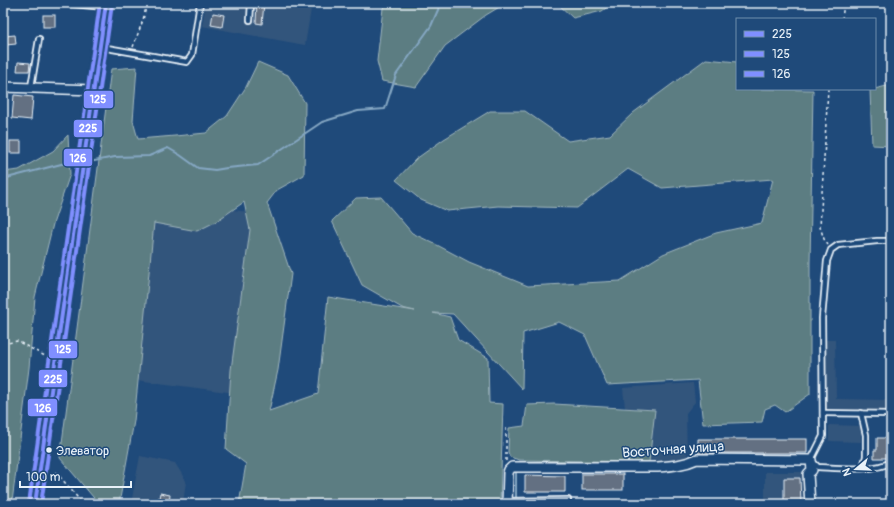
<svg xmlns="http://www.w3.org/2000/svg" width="894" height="507" font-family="Pangolin,sans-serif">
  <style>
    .built { fill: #33557c }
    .green { fill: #5b7d82; stroke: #a2b7bd }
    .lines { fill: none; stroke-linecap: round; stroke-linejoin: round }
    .stream { stroke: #86a8c4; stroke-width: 2 }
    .building { fill: #637082; stroke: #e8f1f8 }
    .lane-casing { stroke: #e8f1f8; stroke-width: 8 }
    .street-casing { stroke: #e8f1f8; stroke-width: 12 }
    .primary-casing { stroke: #e8f1f8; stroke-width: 17 }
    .path { stroke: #e8f1f8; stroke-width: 1.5; stroke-dasharray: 3 3; stroke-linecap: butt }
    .lane { stroke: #1f4a7a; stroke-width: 4.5 }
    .street { stroke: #1f4a7a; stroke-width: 9 }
    .primary { stroke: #6c7d8c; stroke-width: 14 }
    .bus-1-casing { stroke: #1f4a7a; stroke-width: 7 }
    .bus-2-casing { stroke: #1f4a7a; stroke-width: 7 }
    .bus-3-casing { stroke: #1f4a7a; stroke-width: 7 }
    .bus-1 { stroke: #808fff; stroke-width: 4 }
    .bus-2 { stroke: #808fff; stroke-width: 4 }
    .bus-3 { stroke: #808fff; stroke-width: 4 }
    .bus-dot { fill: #e8f1f8; stroke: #1f4a7a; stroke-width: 1.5 }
    .labels { text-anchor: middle; stroke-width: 3; stroke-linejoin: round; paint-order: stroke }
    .bus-label { font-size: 13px; fill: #e8f1f8; stroke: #1f4a7a; text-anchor: start }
    .street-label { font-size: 14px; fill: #e8f1f8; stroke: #1f4a7a }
    .line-badge { stroke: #1f4a7a; stroke-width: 1.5 }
    .badge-label { font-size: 11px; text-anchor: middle; font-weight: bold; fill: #fff }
  </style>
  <rect width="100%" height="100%" fill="#1f4a7a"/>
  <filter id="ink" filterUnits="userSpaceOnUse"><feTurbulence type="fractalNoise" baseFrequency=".025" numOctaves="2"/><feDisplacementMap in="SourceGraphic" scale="8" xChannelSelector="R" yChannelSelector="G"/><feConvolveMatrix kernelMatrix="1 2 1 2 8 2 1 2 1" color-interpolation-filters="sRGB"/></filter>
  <g filter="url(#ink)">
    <g class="built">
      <polygon points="206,3 312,3 305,45 202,26"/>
      <polygon points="145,200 259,213 235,393 121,378"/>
      <polygon points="825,340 835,340 836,399 891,400 891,412 872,412 825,410"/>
      <polygon points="693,383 695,402 686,413 687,461 649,462 655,410 625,408 623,388"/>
      <polygon points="829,425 861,426 861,442 829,441"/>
      <polygon points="140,456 175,463 186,481 183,504 131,504"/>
      <polygon points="765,472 807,472 808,504 765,504"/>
    </g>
    <g class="green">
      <polygon points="389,3 506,3 486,15 445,46 416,87 382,81 377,61 383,8"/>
      <polygon points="557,3 613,3 602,11 573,18"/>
      <polygon points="706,59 737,62 737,89 813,90 810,264 810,394 785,412 775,405 765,409 762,422 703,424 698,380 607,385 585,335 559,322 523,333 522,389 453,314 433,313 450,317 458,340 488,358 489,403 503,404 500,504 239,504 246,464 226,449 231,370 250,230 244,202 215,222 197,231 154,223 134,421 119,504 99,504 60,458 111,69 137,67 133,121 138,139 175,136 206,133 227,116 246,87 258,62 288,75 305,103 304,175 277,190 267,203 291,274 278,370 269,411 318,394 328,297 415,311 402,308 362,285 332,221 356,198 381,197 412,233 437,245 469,262 528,286 620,281 663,254 716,233 762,223 773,179 662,188 628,169 577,208 498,206 447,211 421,200 396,180 416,159 444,139 490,111 525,111 568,141 610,135 633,113"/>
      <polygon points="891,85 891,146 872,145 870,90"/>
      <polygon points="68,135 70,174 53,224 35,297 29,368 12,502 12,504 3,504 3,272 5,253 3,253 3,172 19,170 53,151"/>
      <polygon points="554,404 655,410 649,462 519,460 510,457 508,452 509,428 524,426 527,405"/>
    </g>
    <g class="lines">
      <g class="stream">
        <polyline points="89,162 115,157 149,156 168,148 180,155 198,168 215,170 227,168 258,165 322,122 358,111 385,109 396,75 431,26 441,3"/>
        <polyline points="3,179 73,161"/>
        <polyline points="516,498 516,473"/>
      </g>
    </g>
    <g class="building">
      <polygon points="257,3 264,3 262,24 256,23"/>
      <polygon points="213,13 224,15 222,27 211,25"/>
      <rect x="43" y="15" width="12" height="12"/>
      <polygon points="15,35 16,44 6,45 5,36"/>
      <polygon points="18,62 30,63 29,71 17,71"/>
      <polygon points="14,95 33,97 31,120 12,118"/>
      <rect x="10" y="141" width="11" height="12"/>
      <polygon points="877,438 891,438 891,453 887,453 887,458 874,458 874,450 877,450"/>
      <rect x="698" y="439" width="109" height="14"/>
      <rect x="582" y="474" width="41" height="16"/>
      <polygon points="525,475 565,476 565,492 525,492"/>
      <polygon points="784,478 800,478 801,504 784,504"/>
      <polygon points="160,493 170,495 169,504 158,504"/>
    </g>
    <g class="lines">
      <g class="lane-casing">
        <g id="lane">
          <polyline points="63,3 104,7"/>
          <polyline points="250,20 251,3"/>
          <polyline points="101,47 187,62 192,55 200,3"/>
          <polyline points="31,87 39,39"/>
          <path d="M891,241H877L838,245L831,250L827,261L822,318L823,436L811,460L818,467C838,468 875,472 891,462"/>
          <polyline points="823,413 891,414"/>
          <polyline points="861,413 866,435 866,456 863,468"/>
          <polyline points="507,501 568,500"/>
        </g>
      </g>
      <g class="street-casing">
        <g id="street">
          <polyline points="3,87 94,90"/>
          <path d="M507,504L508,473L509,470L512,467H658C671,466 684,465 697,459L811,460L812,470L808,474L810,504"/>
        </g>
      </g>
      <g class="primary-casing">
        <polyline id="primary" points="35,504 106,3"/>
      </g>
      <g class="path">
        <polyline points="842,19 844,3"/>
        <polyline points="133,47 143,20 147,3"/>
        <polyline points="828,245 824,239 820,227 828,89"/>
        <polyline points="3,344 17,341 45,356"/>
        <polyline points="506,428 506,461"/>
        <polyline points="56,472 83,504"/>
      </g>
      <use href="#lane" class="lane"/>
      <use href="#street" class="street"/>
      <use href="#primary" class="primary"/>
      <g class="bus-1-casing">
        <polyline id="bus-1" points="35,504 106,3"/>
      </g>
      <g class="bus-2-casing">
        <polyline id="bus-2" points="41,504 112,4"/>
      </g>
      <g class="bus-3-casing">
        <polyline id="bus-3" points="29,503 100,3"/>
      </g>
      <use href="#bus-1" class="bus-1"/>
      <use href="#bus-2" class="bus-2"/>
      <use href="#bus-3" class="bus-3"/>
    </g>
  </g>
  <circle class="bus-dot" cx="49" cy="450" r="3.5"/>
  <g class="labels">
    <g class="bus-label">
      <text x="56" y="455">Элеватор</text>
    </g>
    <g class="street-label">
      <text transform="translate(673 449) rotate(-4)" y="5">Восточная улица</text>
    </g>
  </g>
  <g class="line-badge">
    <rect x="83" y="90" width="31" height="19" rx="4" fill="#808fff"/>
    <rect x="73" y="119" width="30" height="19" rx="4" fill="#808fff"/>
    <rect x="63" y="148" width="30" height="19" rx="4" fill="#808fff"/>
    <rect x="48" y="340" width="30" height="19" rx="4" fill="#808fff"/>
    <rect x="38" y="369" width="30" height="19" rx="4" fill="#808fff"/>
    <rect x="27" y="398" width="31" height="19" rx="4" fill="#808fff"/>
  </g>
  <g class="badge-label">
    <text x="98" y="103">125</text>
    <text x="88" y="132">225</text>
    <text x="78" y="162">126</text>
    <text x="63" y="353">125</text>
    <text x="53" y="383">225</text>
    <text x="43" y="412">126</text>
  </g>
  <rect width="894" height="507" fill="none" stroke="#1f4a7a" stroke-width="16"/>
  <rect x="8" y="8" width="878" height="491" fill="none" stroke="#e8f1f8" stroke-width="1.5" filter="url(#ink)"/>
  <rect x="736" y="18" width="140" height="72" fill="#1f4a7a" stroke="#6f8dac"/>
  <rect x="744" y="31" width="20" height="6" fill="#808fff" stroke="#6f8dac"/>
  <text x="772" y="38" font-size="12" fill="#e8f1f8">225</text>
  <rect x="744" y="51" width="20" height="6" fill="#808fff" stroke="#6f8dac"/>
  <text x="772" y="58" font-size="12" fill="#e8f1f8">125</text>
  <rect x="744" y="71" width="20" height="6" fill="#808fff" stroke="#6f8dac"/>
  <text x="772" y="78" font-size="12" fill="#e8f1f8">126</text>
  <g transform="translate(856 469) rotate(251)" stroke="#1f4a7a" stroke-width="3" paint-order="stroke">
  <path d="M0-3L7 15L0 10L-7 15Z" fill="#e8f1f8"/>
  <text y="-6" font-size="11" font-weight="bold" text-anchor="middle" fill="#e8f1f8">N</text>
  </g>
  <path d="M20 481v6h111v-6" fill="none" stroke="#e8f1f8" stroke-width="2"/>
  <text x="26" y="481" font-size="12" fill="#e8f1f8" stroke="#1f4a7a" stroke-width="3" paint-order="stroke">100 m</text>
</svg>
